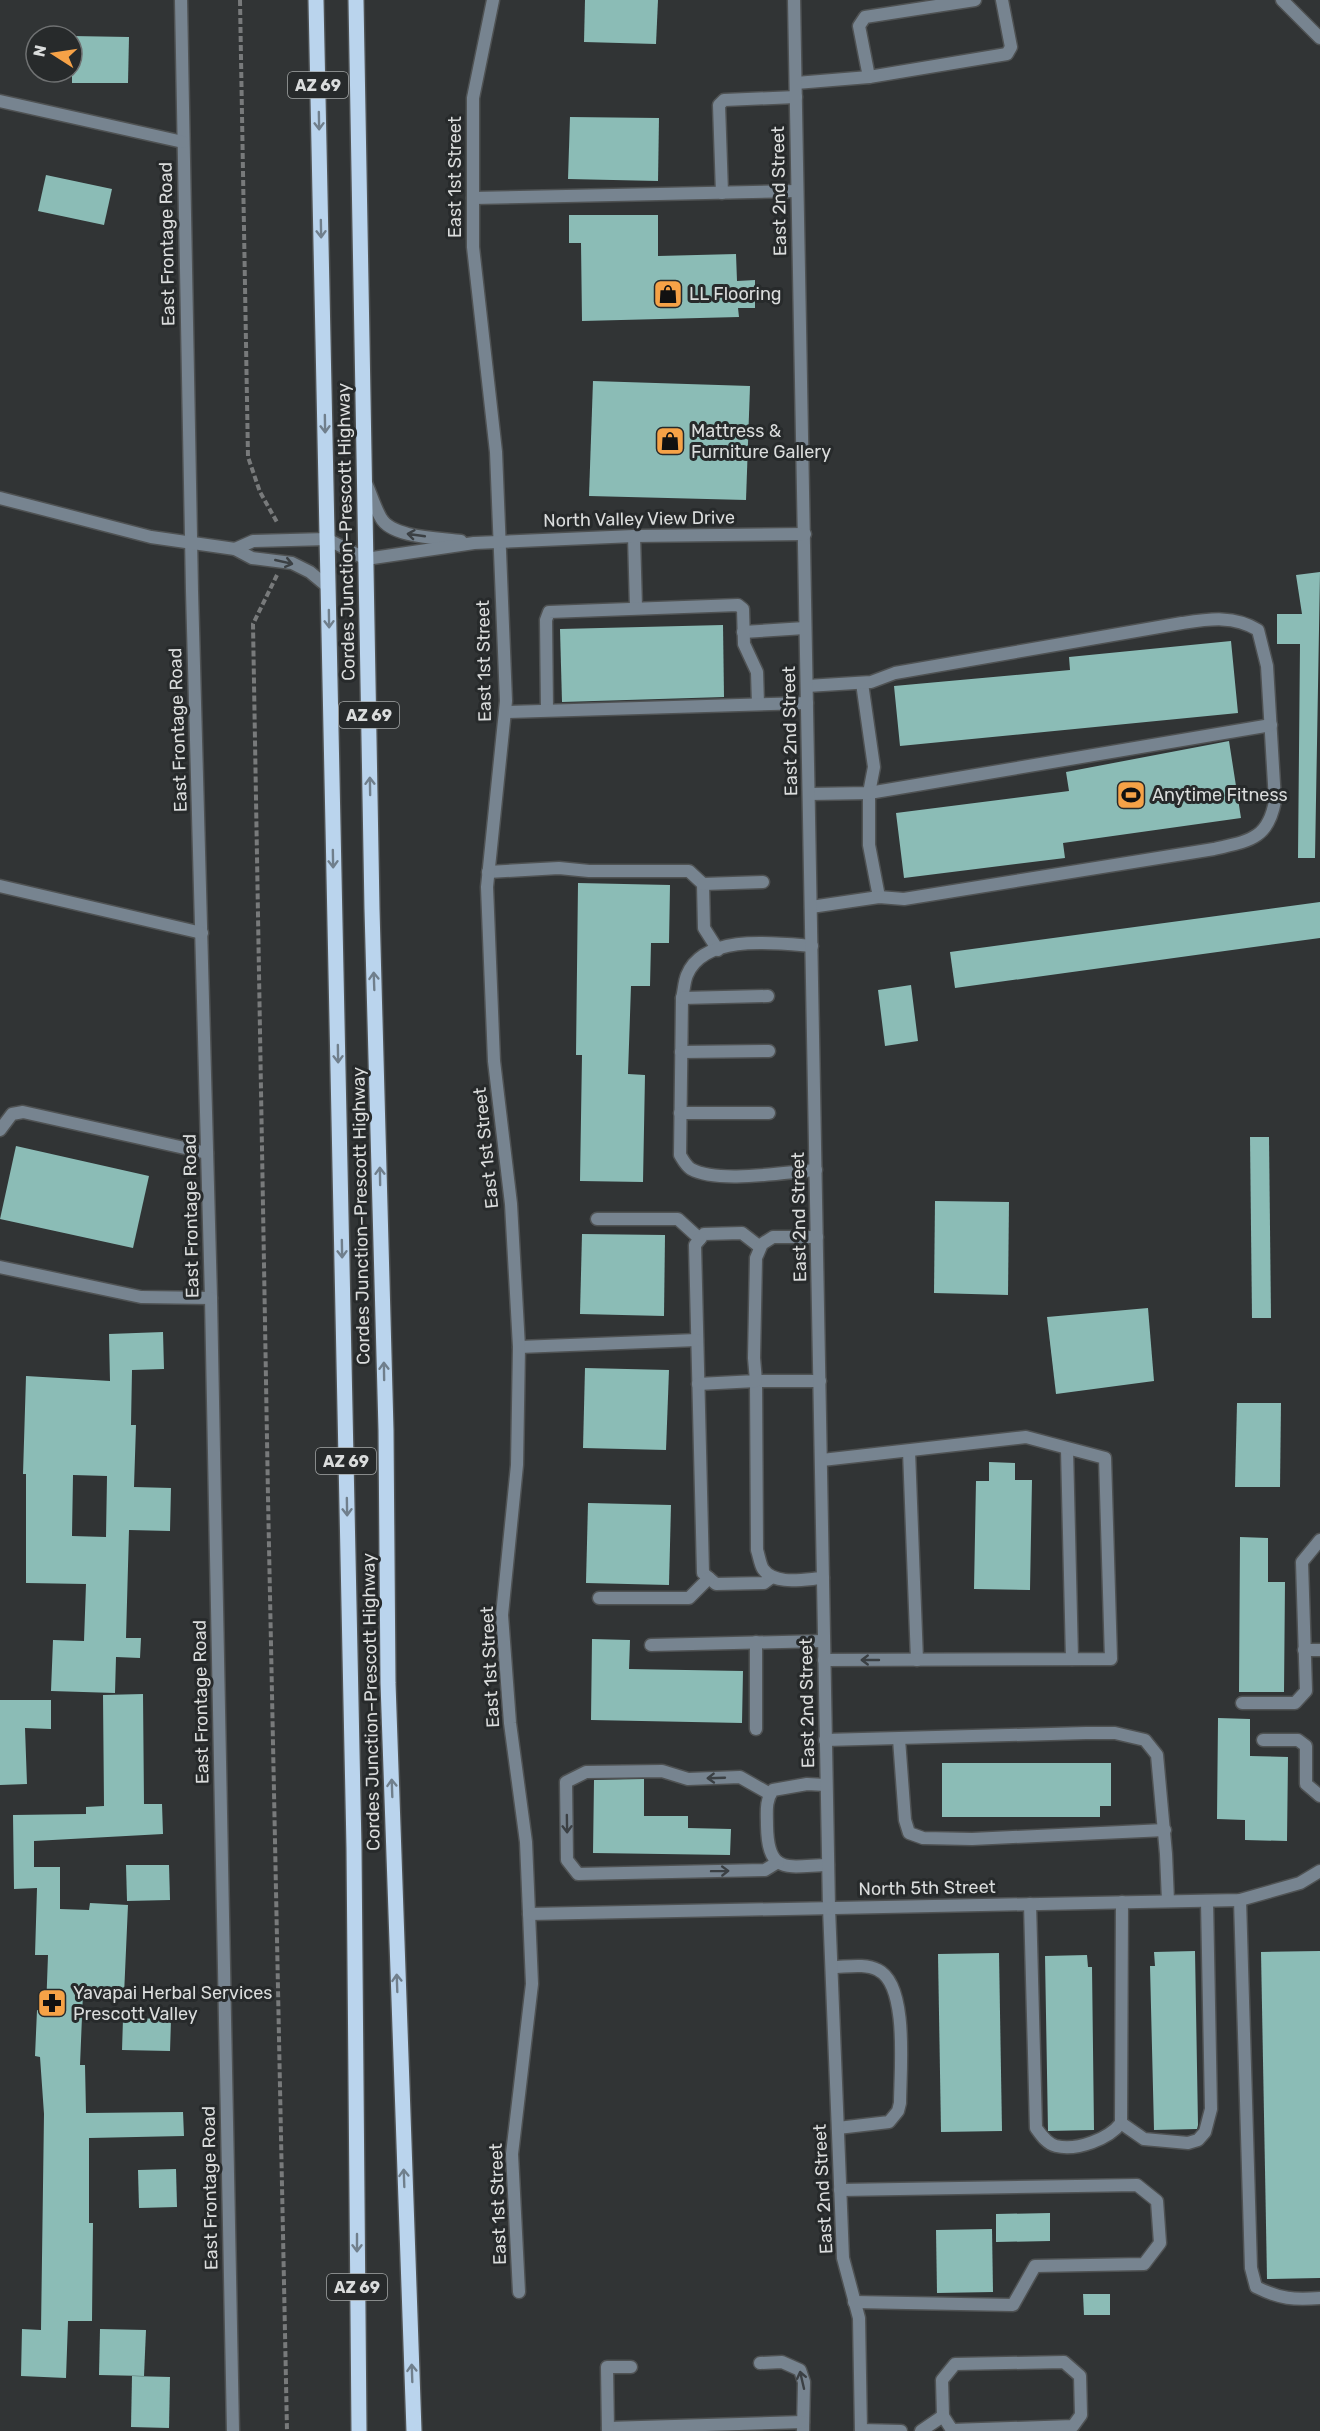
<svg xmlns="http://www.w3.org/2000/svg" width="1320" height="2431" font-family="Rubik,sans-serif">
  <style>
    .building { fill: #8bbcb6; fill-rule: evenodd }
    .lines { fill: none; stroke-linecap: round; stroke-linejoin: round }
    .service-casing { stroke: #4f5253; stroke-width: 15 }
    .minor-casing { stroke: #4f5253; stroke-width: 15 }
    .primary-casing { stroke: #4f5253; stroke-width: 18 }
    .path { stroke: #787a7b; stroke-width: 4; stroke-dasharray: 6 3; stroke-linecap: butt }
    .service { stroke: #778490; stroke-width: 12 }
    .minor { stroke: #778490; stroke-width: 12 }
    .primary { stroke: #bad4ed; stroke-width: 15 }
    .oneway { stroke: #707f8c }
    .oneway2 { stroke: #3b4044 }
    .labels { text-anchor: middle; stroke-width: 6; stroke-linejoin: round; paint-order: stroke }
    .shield { fill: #272a2b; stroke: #a4a7a7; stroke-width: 1.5 }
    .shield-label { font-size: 16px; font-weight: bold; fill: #dadcdc }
    .street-label { font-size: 18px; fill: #dadcdc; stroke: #272a2b }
    .poi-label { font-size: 18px; fill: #dadcdc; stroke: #272a2b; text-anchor: start }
  </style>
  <rect width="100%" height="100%" fill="#313435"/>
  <g class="building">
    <polygon points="585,0 658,0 656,44 584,42"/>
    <polygon points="72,36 129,37 128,83 72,83"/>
    <polygon points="570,117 659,118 658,181 568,179"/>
    <polygon points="46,175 112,189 104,225 38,211"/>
    <polygon points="569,215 658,215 658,256 736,254 737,281 755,280 755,308 738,308 739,317 582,321 581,243 569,243"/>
    <polygon points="593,381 750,386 746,500 589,496"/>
    <polygon points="1320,572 1315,858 1298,858 1300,644 1277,644 1277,614 1302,614 1296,575"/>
    <polygon points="723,625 724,697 562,702 560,629"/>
    <polygon points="1231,641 1238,713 900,746 894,686 1070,670 1069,657"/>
    <polygon points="1229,741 1241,818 1063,843 1065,858 904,878 896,813 1069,791 1066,772"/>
    <polygon points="578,883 670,885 669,943 651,943 650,986 631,986 628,1074 645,1075 643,1182 580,1181 582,1055 576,1055"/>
    <polygon points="1320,902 1320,938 955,988 950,952"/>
    <polygon points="911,985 918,1041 885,1046 878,990"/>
    <polygon points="1250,1137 1269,1137 1271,1318 1252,1318"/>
    <polygon points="16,1146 149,1176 133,1248 0,1219"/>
    <polygon points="935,1201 1009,1202 1008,1295 934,1293"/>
    <polygon points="582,1234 665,1235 664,1316 580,1314"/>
    <polygon points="1148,1308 1154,1381 1056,1394 1047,1317"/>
    <path d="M163,1332L164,1369L132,1370L131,1425H136L134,1487L171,1488L170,1531L129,1530L126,1638H141L140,1658L116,1657L115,1693L51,1691L53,1640L84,1641L86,1584L26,1583V1474H23L26,1376L110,1381L109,1334ZM73,1475L107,1476L106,1537L72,1536Z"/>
    <polygon points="585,1368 669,1370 666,1450 583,1448"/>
    <polygon points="1237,1403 1281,1403 1280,1487 1235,1487"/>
    <polygon points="989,1462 1015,1463 1015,1480 1032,1480 1030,1590 974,1589 976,1481 989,1481"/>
    <polygon points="588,1503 671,1505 669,1585 586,1583"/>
    <polygon points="1240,1537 1268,1538 1268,1582 1285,1582 1284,1692 1239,1692"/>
    <polygon points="592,1639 630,1640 629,1669 743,1671 742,1723 591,1720"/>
    <polygon points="143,1694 144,1804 162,1804 163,1834 34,1841 34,1867 60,1867 60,1909 89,1910 90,1903 128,1905 124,1995 83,1993 80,2065 85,2065 86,2113 183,2112 184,2136 89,2138 89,2223 93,2223 92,2321 68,2321 66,2378 21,2376 22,2329 41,2330 44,2114 40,2057 35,2056 37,2010 46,2010 48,1955 35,1955 37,1888 14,1889 13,1815 86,1814 86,1807 104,1806 103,1695"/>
    <polygon points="0,1700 51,1700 51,1729 25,1728 27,1784 0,1785"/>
    <polygon points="1218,1718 1250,1719 1250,1756 1288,1757 1287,1841 1245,1840 1245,1820 1217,1819"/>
    <polygon points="942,1763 1111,1763 1111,1806 1100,1806 1100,1817 942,1817"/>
    <polygon points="644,1779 644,1816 688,1816 688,1828 731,1829 730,1855 593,1853 594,1780"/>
    <polygon points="126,1865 169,1865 170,1900 127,1901"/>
    <polygon points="1195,1951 1198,2125 1197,2129 1154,2130 1150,1966 1155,1966 1154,1952"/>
    <polygon points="1320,1951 1320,2278 1267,2279 1261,1952"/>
    <polygon points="999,1953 1002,2131 941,2132 938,1954"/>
    <polygon points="1087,1955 1088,1967 1092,1967 1094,2130 1048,2131 1045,1956"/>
    <polygon points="123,2018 171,2019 170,2051 122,2050"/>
    <polygon points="176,2169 177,2207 139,2208 138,2170"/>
    <polygon points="1050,2213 1050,2241 996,2242 996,2214"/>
    <polygon points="992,2229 993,2292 937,2293 936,2230"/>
    <polygon points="1083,2294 1110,2294 1110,2315 1084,2315"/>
    <polygon points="100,2329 146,2330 144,2376 99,2375"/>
    <polygon points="132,2376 170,2377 169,2428 131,2427"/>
  </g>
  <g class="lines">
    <g class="service-casing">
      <g id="service">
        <polyline points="869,77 859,26 865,17 975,0"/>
        <polyline points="796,83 869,77 1007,54 1011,47 1002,0"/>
        <polyline points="722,193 719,105 724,100 796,97"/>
        <polyline points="473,198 797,191"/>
        <polyline points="634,536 636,608"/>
        <polyline points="743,632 805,628"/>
        <polyline points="862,683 874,767 869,793 869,845 879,897"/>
        <path d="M807,686L871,682L895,673L1182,623C1209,619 1234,615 1258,630L1267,666L1275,801C1268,840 1248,841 1214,849L904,899L879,897L811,907"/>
        <polyline points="547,710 546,620 549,612 738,605 743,609 744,644 757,672 758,704"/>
        <polyline points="505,712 807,703"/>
        <polyline points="809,794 869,793 1271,725"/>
        <polyline points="488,872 559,868 589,871 689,871 703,884 704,928 718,950"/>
        <polyline points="703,884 763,882"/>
        <path d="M812,946C776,943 704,933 687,975C684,982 684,991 682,998L680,1155C683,1160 686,1166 691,1169C718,1184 785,1172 816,1170"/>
        <polyline points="682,998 768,996"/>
        <polyline points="681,1052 769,1051"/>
        <polyline points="680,1113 769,1113"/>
        <polyline points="0,1130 12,1114 23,1112 207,1153"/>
        <polyline points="597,1219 678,1219 700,1239"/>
        <polyline points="760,1247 742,1233 704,1234 695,1245 703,1573 716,1584 764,1583 772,1577"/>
        <polyline points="519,1347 697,1340"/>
        <path d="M820,1381H756L757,1550C759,1556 760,1564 763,1569C775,1586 805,1579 823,1578"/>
        <polyline points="698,1384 756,1381 754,1358 756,1258 762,1244 773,1237 817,1237"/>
        <polyline points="1067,1449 1072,1659"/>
        <polyline points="909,1451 917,1660"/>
        <polyline points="822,1460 1026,1437 1105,1458 1111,1659 824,1660"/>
        <polyline points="599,1598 689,1598 709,1578"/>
        <polyline points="651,1645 823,1641"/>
        <polyline points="1304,1650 1320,1650"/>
        <polyline points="1242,1703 1295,1703 1306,1691 1302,1562 1320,1540"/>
        <polyline points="756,1729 756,1642"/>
        <polyline points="899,1739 905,1820 909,1833 923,1838 972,1839 1165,1830"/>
        <polyline points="825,1740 1086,1733 1115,1733 1145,1740 1157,1755 1166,1854 1168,1901"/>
        <polyline points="1263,1740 1298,1740 1306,1746 1306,1784 1320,1796"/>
        <path d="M826,1785L807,1784L773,1790C765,1801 767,1812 767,1826C768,1876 788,1866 828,1865"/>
        <polyline points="770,1794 740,1777 688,1779 662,1771 586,1772 566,1782 567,1860 578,1874 765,1870 778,1862"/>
        <path d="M1240,1900L1251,2268L1256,2287C1280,2299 1294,2300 1320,2298"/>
        <path d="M1030,1904L1036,2128C1041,2135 1047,2144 1056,2146C1077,2151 1109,2139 1121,2123L1122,1902"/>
        <path d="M832,1967C846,1967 865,1963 878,1970C909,1985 900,2073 900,2103L898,2111L889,2122L838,2128"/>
        <polyline points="1121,2123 1144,2139 1188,2143 1198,2140 1205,2132 1211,2109 1207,1901"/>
        <polyline points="840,2190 1137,2185 1157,2201 1160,2243 1144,2264 1035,2266 1013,2305 854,2302"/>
        <polygon points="1064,2362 1080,2376 1081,2415 1073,2426 952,2430 943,2416 942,2380 955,2364"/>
        <polyline points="760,2363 782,2362 800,2370 804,2382 803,2431"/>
        <polyline points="608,2428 803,2422"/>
        <polyline points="861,2430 901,2431"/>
        <polyline points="608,2431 607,2367 631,2367"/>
        <polyline points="921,2431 943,2416"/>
      </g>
    </g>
    <g class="minor-casing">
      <g id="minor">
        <polyline points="181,0 192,591 211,1298 233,2431"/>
        <polyline points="493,0 473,98 473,247 496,452 506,701 487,887 494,1061 511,1204 519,1347 517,1465 502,1615 510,1723 526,1842 532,1984 512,2154 519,2292"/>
        <polyline points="794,0 829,1908 843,2258 859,2318 861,2431"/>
        <polyline points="1282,0 1320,38"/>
        <polyline points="0,101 183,142"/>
        <path d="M366,483C371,494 375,508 381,518C392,538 440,538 461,541"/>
        <polyline points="0,498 151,537 235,549 252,558 292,563 310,572 328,587"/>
        <polyline points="235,549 253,541 327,539 366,559 474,543 634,536 805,534"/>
        <polyline points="0,886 202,933"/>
        <polyline points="0,1267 141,1297 211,1298"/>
        <polyline points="529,1914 1240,1900 1300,1883 1320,1871"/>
      </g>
    </g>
    <g class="primary-casing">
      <g id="primary">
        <polyline points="316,0 354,1848 359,2431"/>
        <polyline points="356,0 372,909 386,1430 388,1683 414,2431"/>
      </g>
    </g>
    <g class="path">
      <polyline points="240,0 248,457 260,492 278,524"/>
      <polyline points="277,575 253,624 268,1497 287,2431"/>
    </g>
    <use href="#service" class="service"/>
    <use href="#minor" class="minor"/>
    <use href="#primary" class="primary"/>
  </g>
  <defs><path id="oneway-shaft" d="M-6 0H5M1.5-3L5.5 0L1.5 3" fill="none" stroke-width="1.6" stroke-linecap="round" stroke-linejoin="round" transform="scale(1.5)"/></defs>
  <g class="oneway">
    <use href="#oneway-shaft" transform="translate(319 121) rotate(89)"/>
    <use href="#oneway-shaft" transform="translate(321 229) rotate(89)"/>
    <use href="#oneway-shaft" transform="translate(325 424) rotate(89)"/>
    <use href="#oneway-shaft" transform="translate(329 619) rotate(89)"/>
    <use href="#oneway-shaft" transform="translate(370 786) rotate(-91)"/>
    <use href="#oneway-shaft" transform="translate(333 859) rotate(89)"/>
    <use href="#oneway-shaft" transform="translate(374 981) rotate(-92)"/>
    <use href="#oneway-shaft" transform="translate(338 1054) rotate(89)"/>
    <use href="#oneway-shaft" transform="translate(380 1176) rotate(-91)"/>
    <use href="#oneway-shaft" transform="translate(342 1249) rotate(89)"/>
    <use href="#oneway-shaft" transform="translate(384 1371) rotate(-91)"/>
    <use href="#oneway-shaft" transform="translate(347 1507) rotate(89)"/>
    <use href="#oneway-shaft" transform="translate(392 1788) rotate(-92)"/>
    <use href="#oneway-shaft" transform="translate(397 1983) rotate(-92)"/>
    <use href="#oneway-shaft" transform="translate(404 2178) rotate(-92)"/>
    <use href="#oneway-shaft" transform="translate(357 2243) rotate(90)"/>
    <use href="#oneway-shaft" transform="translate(412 2373) rotate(-92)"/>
  </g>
  <g class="oneway2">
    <use href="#oneway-shaft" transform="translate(416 535) rotate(-172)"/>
    <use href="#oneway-shaft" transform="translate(284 562) rotate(13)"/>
    <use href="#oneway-shaft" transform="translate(870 1660) rotate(-180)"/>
    <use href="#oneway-shaft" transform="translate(716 1778) rotate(178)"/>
    <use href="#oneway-shaft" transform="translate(567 1824) rotate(89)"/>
    <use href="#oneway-shaft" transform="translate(720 1871) rotate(-1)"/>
    <use href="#oneway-shaft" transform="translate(802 2380) rotate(-103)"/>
  </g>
  <defs>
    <g id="shop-square" transform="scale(1.5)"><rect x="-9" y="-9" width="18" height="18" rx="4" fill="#f6a247" stroke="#272a2b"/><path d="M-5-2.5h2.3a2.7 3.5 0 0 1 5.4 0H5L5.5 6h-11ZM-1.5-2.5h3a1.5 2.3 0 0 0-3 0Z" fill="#111"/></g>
    <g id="stadium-square" transform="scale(1.5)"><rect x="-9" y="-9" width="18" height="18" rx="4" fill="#f6a247" stroke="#272a2b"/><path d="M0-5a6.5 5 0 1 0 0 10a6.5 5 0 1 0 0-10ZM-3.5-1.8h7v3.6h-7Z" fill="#111"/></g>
    <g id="pharmacy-square" transform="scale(1.5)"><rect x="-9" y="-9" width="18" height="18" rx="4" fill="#f6a247" stroke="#272a2b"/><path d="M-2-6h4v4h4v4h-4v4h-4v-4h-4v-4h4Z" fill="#111"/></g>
  </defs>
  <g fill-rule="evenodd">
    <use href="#shop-square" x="668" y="294"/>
    <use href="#shop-square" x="670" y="441"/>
    <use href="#stadium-square" x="1131" y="795"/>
    <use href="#pharmacy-square" x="52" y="2003"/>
  </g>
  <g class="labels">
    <g class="shield">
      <rect x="288" y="72" width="60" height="26" rx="4.5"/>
      <rect x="339" y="702" width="60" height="26" rx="4.5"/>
      <rect x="316" y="1448" width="60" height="26" rx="4.5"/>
      <rect x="327" y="2274" width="60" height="26" rx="4.5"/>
    </g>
    <g class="shield-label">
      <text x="318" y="91">AZ 69</text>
      <text x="369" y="721">AZ 69</text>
      <text x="346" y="1467">AZ 69</text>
      <text x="357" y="2293">AZ 69</text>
    </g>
    <g class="street-label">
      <text transform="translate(455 177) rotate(-90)" y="6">East 1st Street</text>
      <text transform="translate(779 191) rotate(-91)" y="6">East 2nd Street</text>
      <text transform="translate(167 244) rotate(-91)" y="6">East Frontage Road</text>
      <text transform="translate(639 519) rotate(-1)" y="6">North Valley View Drive</text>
      <text transform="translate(346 532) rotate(-91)" y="6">Cordes Junction–Prescott Highway</text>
      <text transform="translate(484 661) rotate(-91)" y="6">East 1st Street</text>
      <text transform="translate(178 730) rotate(-92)" y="6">East Frontage Road</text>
      <text transform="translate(790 731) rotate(-91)" y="6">East 2nd Street</text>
      <text transform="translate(486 1148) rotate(-96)" y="6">East 1st Street</text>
      <text transform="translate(191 1216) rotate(-91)" y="6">East Frontage Road</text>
      <text transform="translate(361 1216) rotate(-91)" y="6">Cordes Junction–Prescott Highway</text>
      <text transform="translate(799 1217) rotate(-91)" y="6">East 2nd Street</text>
      <text transform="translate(490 1667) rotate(-93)" y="6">East 1st Street</text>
      <text transform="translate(201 1702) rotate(-91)" y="6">East Frontage Road</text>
      <text transform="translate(371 1702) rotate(-91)" y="6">Cordes Junction–Prescott Highway</text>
      <text transform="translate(807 1703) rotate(-91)" y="6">East 2nd Street</text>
      <text transform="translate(927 1888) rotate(-1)" y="6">North 5th Street</text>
      <text transform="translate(210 2188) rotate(-91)" y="6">East Frontage Road</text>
      <text transform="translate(823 2189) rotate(-93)" y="6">East 2nd Street</text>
      <text transform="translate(498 2204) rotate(-92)" y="6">East 1st Street</text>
    </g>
    <g class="poi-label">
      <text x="689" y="300">LL Flooring</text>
      <text x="691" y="437">Mattress &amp;<tspan x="691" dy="21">Furniture Gallery</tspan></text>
      <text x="1152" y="801">Anytime Fitness</text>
      <text x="73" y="1999">Yavapai Herbal Services<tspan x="73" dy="21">Prescott Valley</tspan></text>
    </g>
  </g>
  <g transform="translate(54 54) rotate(282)"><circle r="28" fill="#272a2b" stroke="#6f7172" stroke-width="1.5"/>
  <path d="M0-4.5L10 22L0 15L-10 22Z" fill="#f6a247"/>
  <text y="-9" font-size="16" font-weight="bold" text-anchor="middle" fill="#dadcdc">N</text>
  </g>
</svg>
